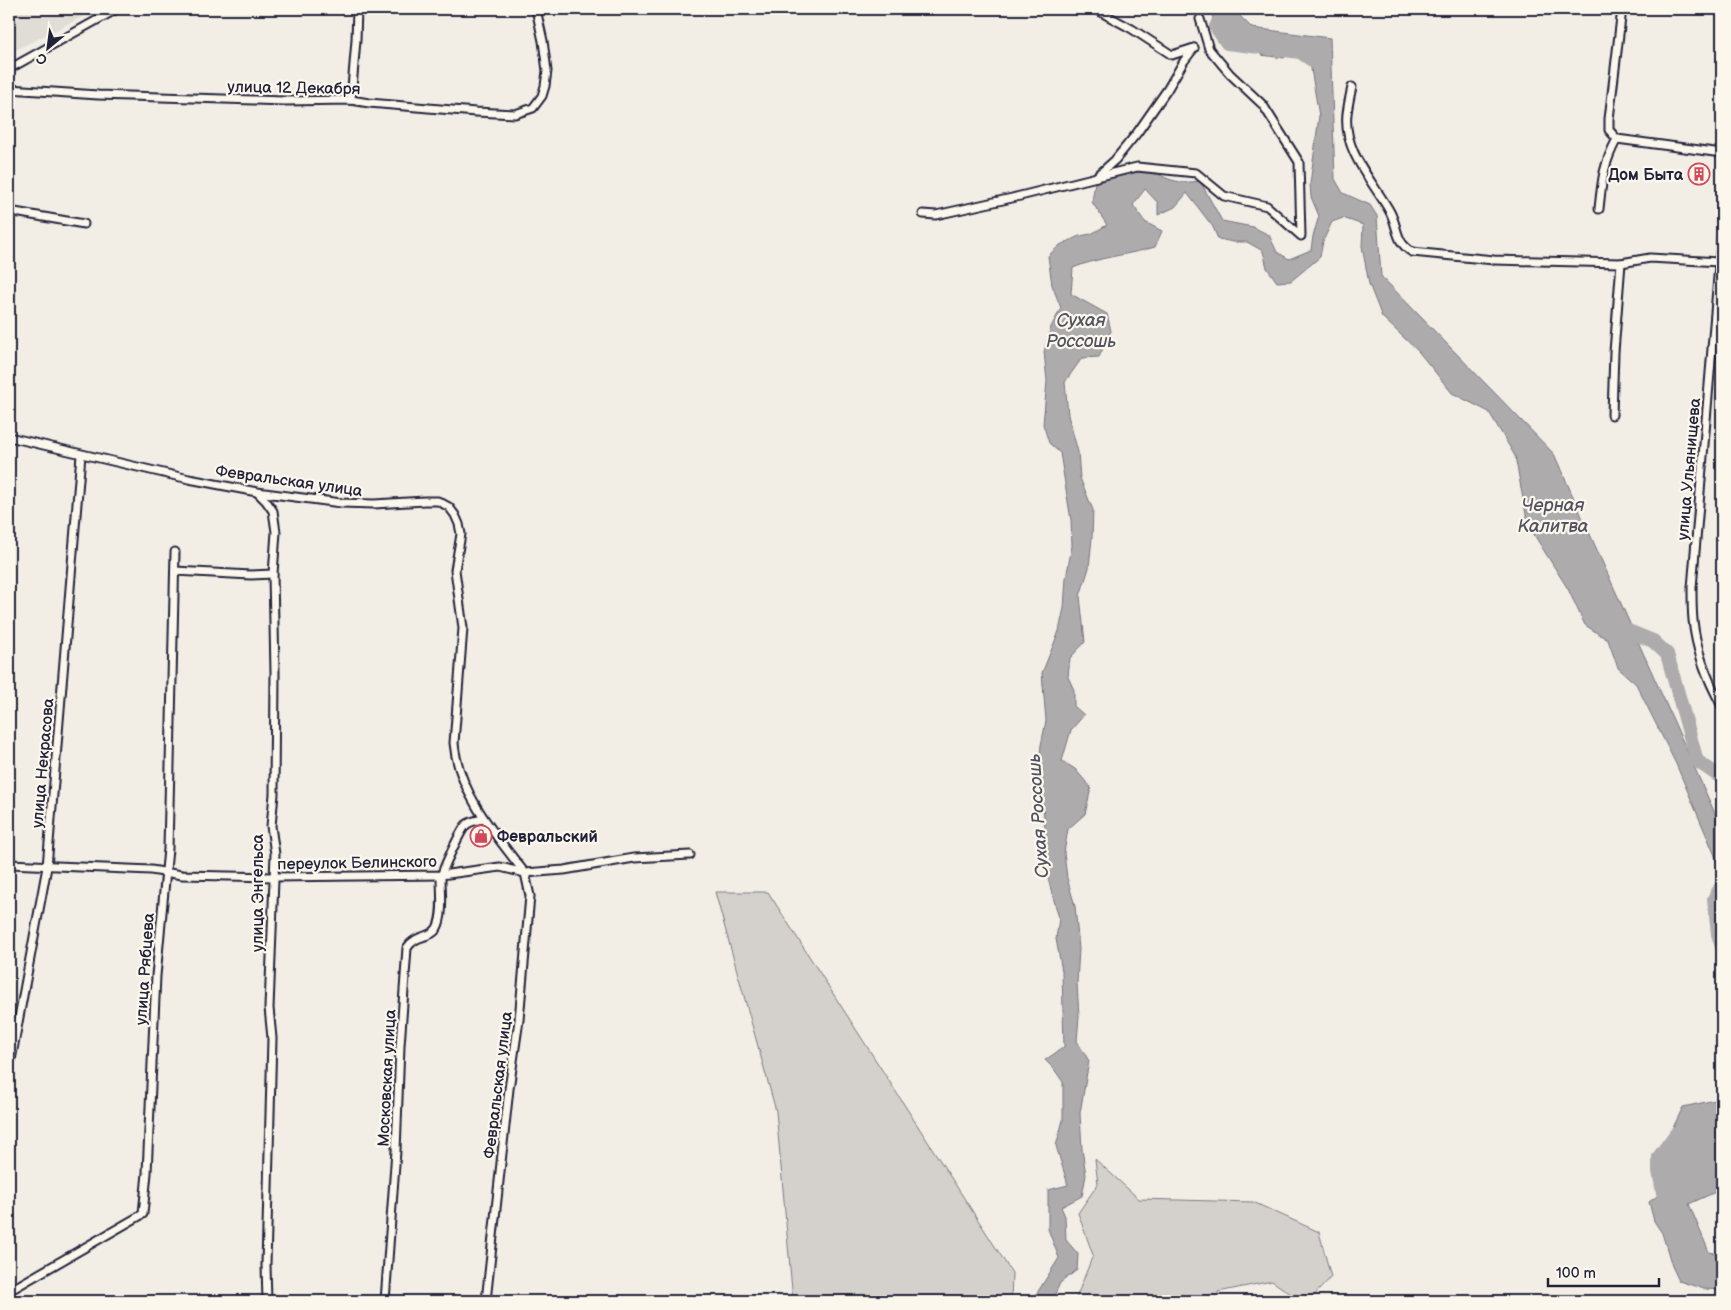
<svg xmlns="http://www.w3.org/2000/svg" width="1731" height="1310" font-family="'Balsamiq Sans',sans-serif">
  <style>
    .built { fill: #e0dcd6 }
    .green { fill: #d4d1cc; stroke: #7b7a84 }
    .water { fill: #aeabad; stroke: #76747f }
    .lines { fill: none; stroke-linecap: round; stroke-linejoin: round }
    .river { stroke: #aeabad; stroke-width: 14 }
    .street-casing { stroke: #22223b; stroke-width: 11 }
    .street { stroke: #fbf7ec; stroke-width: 7 }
    .labels { text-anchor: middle; stroke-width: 4.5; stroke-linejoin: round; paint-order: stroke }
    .street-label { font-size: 16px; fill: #22223b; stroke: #fbf7ec }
    .poi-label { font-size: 16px; font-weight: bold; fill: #22223b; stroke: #fbf7ec; text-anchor: end }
    .water-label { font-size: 18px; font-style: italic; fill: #535263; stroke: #fbf7ec }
  </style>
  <rect width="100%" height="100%" fill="#f2eee5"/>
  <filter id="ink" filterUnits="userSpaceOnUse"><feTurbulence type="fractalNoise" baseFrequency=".02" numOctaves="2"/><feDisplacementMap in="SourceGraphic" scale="10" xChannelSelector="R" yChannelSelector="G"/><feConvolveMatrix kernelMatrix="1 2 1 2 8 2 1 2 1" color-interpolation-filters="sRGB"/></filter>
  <g filter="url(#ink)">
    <polygon class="built" points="9,9 98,9 9,53"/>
    <g class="green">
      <polygon points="715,892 768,892 1012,1273 1011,1301 793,1301 776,1111"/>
      <polygon points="1095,1159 1139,1199 1253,1202 1319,1232 1331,1277 1309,1301 1301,1301 1272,1281 1218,1292 1218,1301 1075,1301 1093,1255 1078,1213 1098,1184"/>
    </g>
    <g class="water">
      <path d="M1211,9H1238L1236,12L1252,28L1330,38L1335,179L1343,193L1370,205L1377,216L1381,276L1554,454L1722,829V872L1676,764L1636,684L1618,668L1608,640L1585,625L1568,589L1528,525L1515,456L1489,412L1452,393L1418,351L1382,317L1369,284L1362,246L1363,225L1343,218L1332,222L1323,241L1320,257L1291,281L1277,282L1267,268L1263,251L1247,242H1233L1218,239L1213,227L1187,193L1175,207L1158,215V203L1145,189L1133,205L1145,222L1162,231L1155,247C1128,255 1099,257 1073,268L1071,294L1107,314L1111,331L1099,357L1082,358L1065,382L1068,415L1078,452L1080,478L1093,510L1092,538L1089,568L1080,596L1085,642L1070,658L1068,677L1074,690V706L1084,715L1071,730L1062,761L1075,769L1091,788L1085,814L1068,829L1064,853L1067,878L1075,906L1079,949L1077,983L1079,1017L1077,1041L1089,1061L1080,1113L1082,1149L1086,1175L1082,1196L1061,1207L1065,1216L1066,1240L1078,1254L1077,1270L1060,1283L1052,1301H1032L1059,1258L1048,1229V1190L1068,1185L1056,1146L1063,1120V1082L1054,1069L1045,1060L1064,1047L1062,971L1056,939L1059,918L1046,872V840L1042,796L1038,775L1041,745L1046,721L1042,673L1059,631L1064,608L1066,578L1072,546L1071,520L1060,453L1049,443L1043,424L1047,381L1044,352L1051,327L1061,308L1052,285L1048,256L1060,245L1079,236L1091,234L1107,225L1092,202L1095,182L1150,169C1169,181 1178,184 1200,181L1222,221L1253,227L1269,235L1277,252L1289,259L1311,250L1313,236L1319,216L1311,197L1310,184L1319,116L1309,57L1292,51L1284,58L1261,55L1254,47L1236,44L1215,32Z"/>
      <polygon points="1715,1100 1722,1100 1722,1189 1689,1204 1709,1252 1722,1254 1722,1290 1704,1289 1679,1281 1672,1266 1662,1233 1654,1221 1649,1202 1667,1189 1661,1164 1667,1140 1683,1107"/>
    </g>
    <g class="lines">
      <g class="river">
        <polyline points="1224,9 1216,27 1227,43 1300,52 1322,67 1322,70"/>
        <polyline points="1618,625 1621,628 1653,641 1667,654 1697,761 1722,778"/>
        <polyline points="1722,885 1714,899 1718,934 1722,947"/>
        <polyline points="1666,1209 1659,1171 1659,1157 1676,1134"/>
      </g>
      <g class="street-casing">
        <g id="street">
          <polyline points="1095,9 1132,29 1172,55 1194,48"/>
          <polyline points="9,69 117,9"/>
          <path d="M1352,87C1350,96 1348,105 1347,114C1343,151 1372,180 1389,210C1399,227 1394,241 1412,252L1494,260L1621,263L1650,258L1719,262"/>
          <polyline points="9,89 98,95 284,101 351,100 369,103 476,112 515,114 533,108 542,96 545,86 547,71 543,41 536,9"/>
          <polyline points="351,100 356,40 357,9"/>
          <polyline points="1617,139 1722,153"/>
          <polyline points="1096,177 1115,160 1137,133 1167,90 1184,61 1194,48"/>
          <path d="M1599,209C1602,180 1603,165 1617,139L1609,130V119L1622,9"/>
          <polyline points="9,211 84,224"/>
          <polyline points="923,214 936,215 1012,198 1137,167 1196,173 1224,196 1267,206 1301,236 1299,162 1263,105 1230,74 1209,49 1200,19"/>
          <path d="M1722,229L1692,588C1692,599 1692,610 1693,620C1696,650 1708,681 1722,706"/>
          <polyline points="1612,415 1614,352 1621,263"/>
          <path d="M9,437L189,479L257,492L341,503L374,504L425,501H438L449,507L455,515L459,524L461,534L455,570L463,628L454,743C458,792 496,836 525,873L564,870L634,858L690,855"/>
          <polyline points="257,492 266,501 273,511 276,532 273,574 275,673 274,794 271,826 275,854 269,1008 272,1038 266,1265 267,1301"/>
          <polyline points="175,571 251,575 273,574"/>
          <polyline points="9,864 151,870 182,875 274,877 441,875 500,867 525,873 530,896 519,1020 509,1089 486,1301"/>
          <polyline points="9,1071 47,867 81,455"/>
          <polyline points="9,1291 143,1214 147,1173 156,976 168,849 175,552"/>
          <path d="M385,1301L396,1151L400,1046L407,948C417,933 431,939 437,928C444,916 441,891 441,878C441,872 461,830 466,825C470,821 478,820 484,819"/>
        </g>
      </g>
      <use href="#street" class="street"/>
    </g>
  </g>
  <defs>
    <g id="building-ring" transform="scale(1.125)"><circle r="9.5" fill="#fbf7ec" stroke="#d1495b" stroke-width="1.5"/><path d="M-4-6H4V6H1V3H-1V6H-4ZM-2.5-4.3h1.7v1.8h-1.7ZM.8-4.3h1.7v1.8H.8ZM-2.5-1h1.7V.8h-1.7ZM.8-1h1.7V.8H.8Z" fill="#d1495b"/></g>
    <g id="shop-ring" transform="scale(1.125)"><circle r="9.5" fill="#fbf7ec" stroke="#d1495b" stroke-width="1.5"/><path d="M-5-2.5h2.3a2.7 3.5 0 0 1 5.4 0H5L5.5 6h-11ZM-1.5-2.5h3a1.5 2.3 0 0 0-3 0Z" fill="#d1495b"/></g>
  </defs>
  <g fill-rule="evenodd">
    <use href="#building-ring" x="1699" y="174"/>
    <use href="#shop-ring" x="481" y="836"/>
  </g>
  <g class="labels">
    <g class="street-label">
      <text transform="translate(294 87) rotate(1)" y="6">улица 12 Декабря</text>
      <text transform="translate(1688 469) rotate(-85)" y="6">улица Ульянищева</text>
      <text transform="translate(289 480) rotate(8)" y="6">Февральская улица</text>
      <text transform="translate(42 763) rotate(-85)" y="6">улица Некрасова</text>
      <text transform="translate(357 862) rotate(-1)" y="6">переулок Белинского</text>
      <text transform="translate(257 893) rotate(-90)" y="6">улица Энгельса</text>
      <text transform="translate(144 969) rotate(-86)" y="6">улица Рябцева</text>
      <text transform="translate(386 1078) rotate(-87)" y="6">Московская улица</text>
      <text transform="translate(497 1085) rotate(-83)" y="6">Февральская улица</text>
    </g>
    <g class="poi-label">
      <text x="1683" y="180">Дом Быта</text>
      <text x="497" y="842" text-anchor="start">Февральский</text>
    </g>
    <g class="water-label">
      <text x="1081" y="326">Сухая<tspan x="1081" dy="21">Россошь</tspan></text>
      <text x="1553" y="511">Черная<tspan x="1553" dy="21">Калитва</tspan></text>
      <text transform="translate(1038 816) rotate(-94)" y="6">Сухая Россошь</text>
    </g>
  </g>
  <rect width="1731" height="1310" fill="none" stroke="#fbf7ec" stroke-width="30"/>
  <rect x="15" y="15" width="1701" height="1280" fill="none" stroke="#22223b" stroke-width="2" filter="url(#ink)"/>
  <g transform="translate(48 48) rotate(209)" stroke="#fbf7ec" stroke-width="4" paint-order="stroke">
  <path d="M0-4L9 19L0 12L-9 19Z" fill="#22223b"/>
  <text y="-8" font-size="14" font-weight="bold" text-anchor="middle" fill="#22223b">С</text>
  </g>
  <path d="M1548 1278v8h111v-8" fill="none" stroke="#22223b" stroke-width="2.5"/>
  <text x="1556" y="1278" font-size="15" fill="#22223b" stroke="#fbf7ec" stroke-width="4" paint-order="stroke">100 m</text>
</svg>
